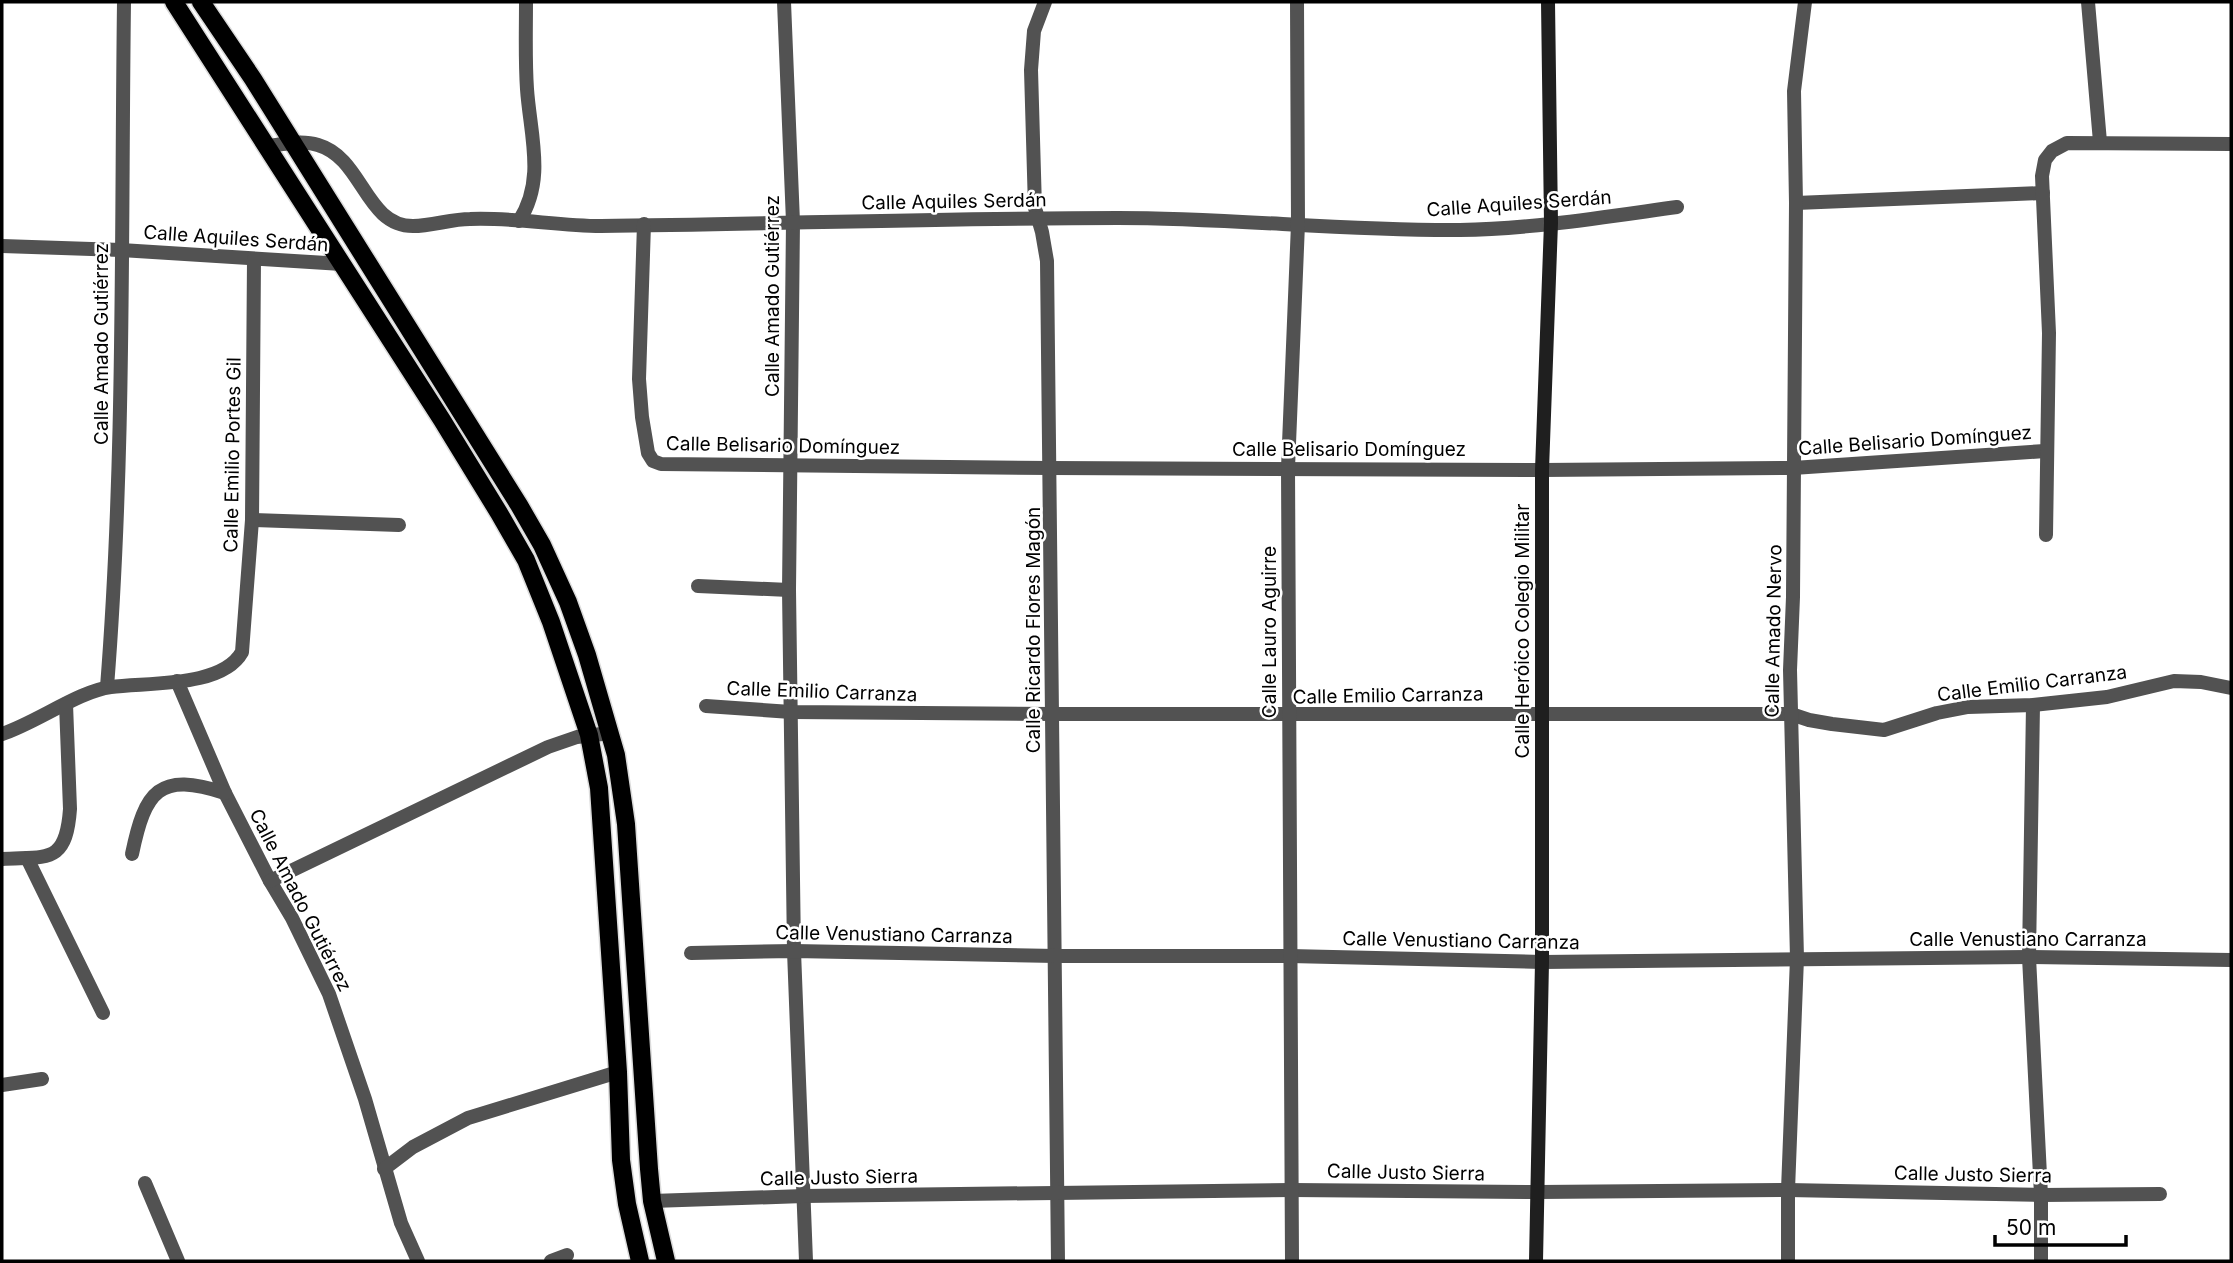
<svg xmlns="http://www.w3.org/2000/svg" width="2233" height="1263" font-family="Inter,sans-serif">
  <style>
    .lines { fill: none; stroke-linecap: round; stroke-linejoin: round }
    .primary-casing { stroke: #dbdbdb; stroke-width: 21 }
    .minor { stroke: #525252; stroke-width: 14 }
    .secondary { stroke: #1f1f1f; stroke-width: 14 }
    .primary { stroke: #000; stroke-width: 18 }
    .labels { text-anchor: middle; stroke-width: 5; stroke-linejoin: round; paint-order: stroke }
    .street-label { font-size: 19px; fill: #000; stroke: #fff }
  </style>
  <rect width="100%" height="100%" fill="#fff"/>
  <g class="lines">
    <g class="primary-casing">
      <g id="primary">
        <polyline points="174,2 442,420 499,513 526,560 551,622 589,735 599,788 618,1072 621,1160 627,1204 640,1261"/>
        <polyline points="201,2 253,79 519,505 542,545 568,602 587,655 616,755 626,824 649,1169 652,1201 666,1261"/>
      </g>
    </g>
    <g class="minor">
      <polyline points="784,2 793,222 789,590 794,951 806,1261"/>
      <polyline points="1045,2 1034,31 1031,70 1035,208 1042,232 1047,261 1058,1261"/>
      <polyline points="2088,2 2100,142"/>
      <path d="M267,146C284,144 302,140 318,145C363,158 365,226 413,226C432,226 451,219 470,219C514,217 557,226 601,226C773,224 946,218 1118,218C1232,218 1346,231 1460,230C1532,229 1605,217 1677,207"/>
      <polyline points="1796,203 2043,193"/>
      <path d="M519,221C546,180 530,134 527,89C525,60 526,31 526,2"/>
      <polyline points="644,224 639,379 642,417 648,453 653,461 661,464 1051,468 1542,470 1793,468 2045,451"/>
      <polyline points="2,246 121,250 342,264"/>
      <polyline points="252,520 399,525"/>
      <polyline points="2046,535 2049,333 2042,176 2045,160 2052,151 2067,143 2231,144"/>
      <polyline points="698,586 789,590"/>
      <polyline points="177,681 225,793 270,881 292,918 329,994 365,1099 401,1223 418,1261"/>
      <path d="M107,687C125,459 121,230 124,2"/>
      <polyline points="2033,705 2029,957 2041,1195 2041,1261"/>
      <polyline points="706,706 791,712 1052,714 1791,714 1809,720 1832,724 1884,730 1937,713 1968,707 2033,705 2107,697 2174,681 2201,682 2231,688"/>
      <path d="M2,734C36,723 79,691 111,687C147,682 222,688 242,652L252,520L254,259"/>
      <path d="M132,854C145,791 159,771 225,793"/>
      <polyline points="27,858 103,1013"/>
      <path d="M2,859C47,856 66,865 70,809L66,704"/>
      <polyline points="270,881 548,747 577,737 610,733"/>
      <polyline points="691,953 794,951 1056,956 1290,956 1542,962 2029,957 2231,960"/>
      <polyline points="2,1085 42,1079"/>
      <polyline points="384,1169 413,1147 468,1118 618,1072"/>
      <polyline points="145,1183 178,1261"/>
      <polyline points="652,1201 804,1196 1292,1190 1539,1192 1788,1190 2041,1195 2160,1194"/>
      <polyline points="551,1261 567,1255"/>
      <polyline points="1292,1261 1288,468 1298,224 1297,2"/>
      <polyline points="1788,1261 1788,1190 1797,958 1790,670 1793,597 1796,203 1794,91 1805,2"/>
    </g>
    <polyline class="secondary" points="1536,1261 1542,962 1542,470 1551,223 1548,2"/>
    <use href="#primary" class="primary"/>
  </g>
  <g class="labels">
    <g class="street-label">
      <text transform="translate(954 201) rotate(-1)" y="7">Calle Aquiles Serdán</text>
      <text transform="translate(1519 203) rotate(-4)" y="7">Calle Aquiles Serdán</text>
      <text transform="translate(236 238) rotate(4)" y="7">Calle Aquiles Serdán</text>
      <text transform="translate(772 296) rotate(-90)" y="7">Calle Amado Gutiérrez</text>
      <text transform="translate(101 344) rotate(-90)" y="7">Calle Amado Gutiérrez</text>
      <text transform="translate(1915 440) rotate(-4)" y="7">Calle Belisario Domínguez</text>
      <text transform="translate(783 445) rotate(1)" y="7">Calle Belisario Domínguez</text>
      <text x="1349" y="456">Calle Belisario Domínguez</text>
      <text transform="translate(232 455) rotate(-89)" y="7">Calle Emilio Portes Gil</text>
      <text transform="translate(1033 630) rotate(-90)" y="7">Calle Ricardo Flores Magón</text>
      <text transform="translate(1522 631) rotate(-90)" y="7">Calle Heróico Colegio Militar</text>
      <text transform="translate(1773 631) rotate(-89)" y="7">Calle Amado Nervo</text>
      <text transform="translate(1269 632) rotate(-90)" y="7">Calle Lauro Aguirre</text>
      <text transform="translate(2032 683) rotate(-7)" y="7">Calle Emilio Carranza</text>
      <text transform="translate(822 691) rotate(2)" y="7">Calle Emilio Carranza</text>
      <text transform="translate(1388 695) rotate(-1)" y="7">Calle Emilio Carranza</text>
      <text transform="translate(301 900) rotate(63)" y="7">Calle Amado Gutiérrez</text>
      <text transform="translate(894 934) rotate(1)" y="7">Calle Venustiano Carranza</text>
      <text x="2028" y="946">Calle Venustiano Carranza</text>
      <text transform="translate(1461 940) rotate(1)" y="7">Calle Venustiano Carranza</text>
      <text transform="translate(1406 1172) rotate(1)" y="7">Calle Justo Sierra</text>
      <text transform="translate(1973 1174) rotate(1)" y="7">Calle Justo Sierra</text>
      <text transform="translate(839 1177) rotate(-1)" y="7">Calle Justo Sierra</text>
    </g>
  </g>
  <rect width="2233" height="1263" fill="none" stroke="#000000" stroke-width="7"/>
  <path d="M1995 1235v10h131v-10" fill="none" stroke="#000000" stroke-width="3.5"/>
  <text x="2006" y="1235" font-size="21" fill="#000000" stroke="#ffffff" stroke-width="5" paint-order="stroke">50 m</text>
</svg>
